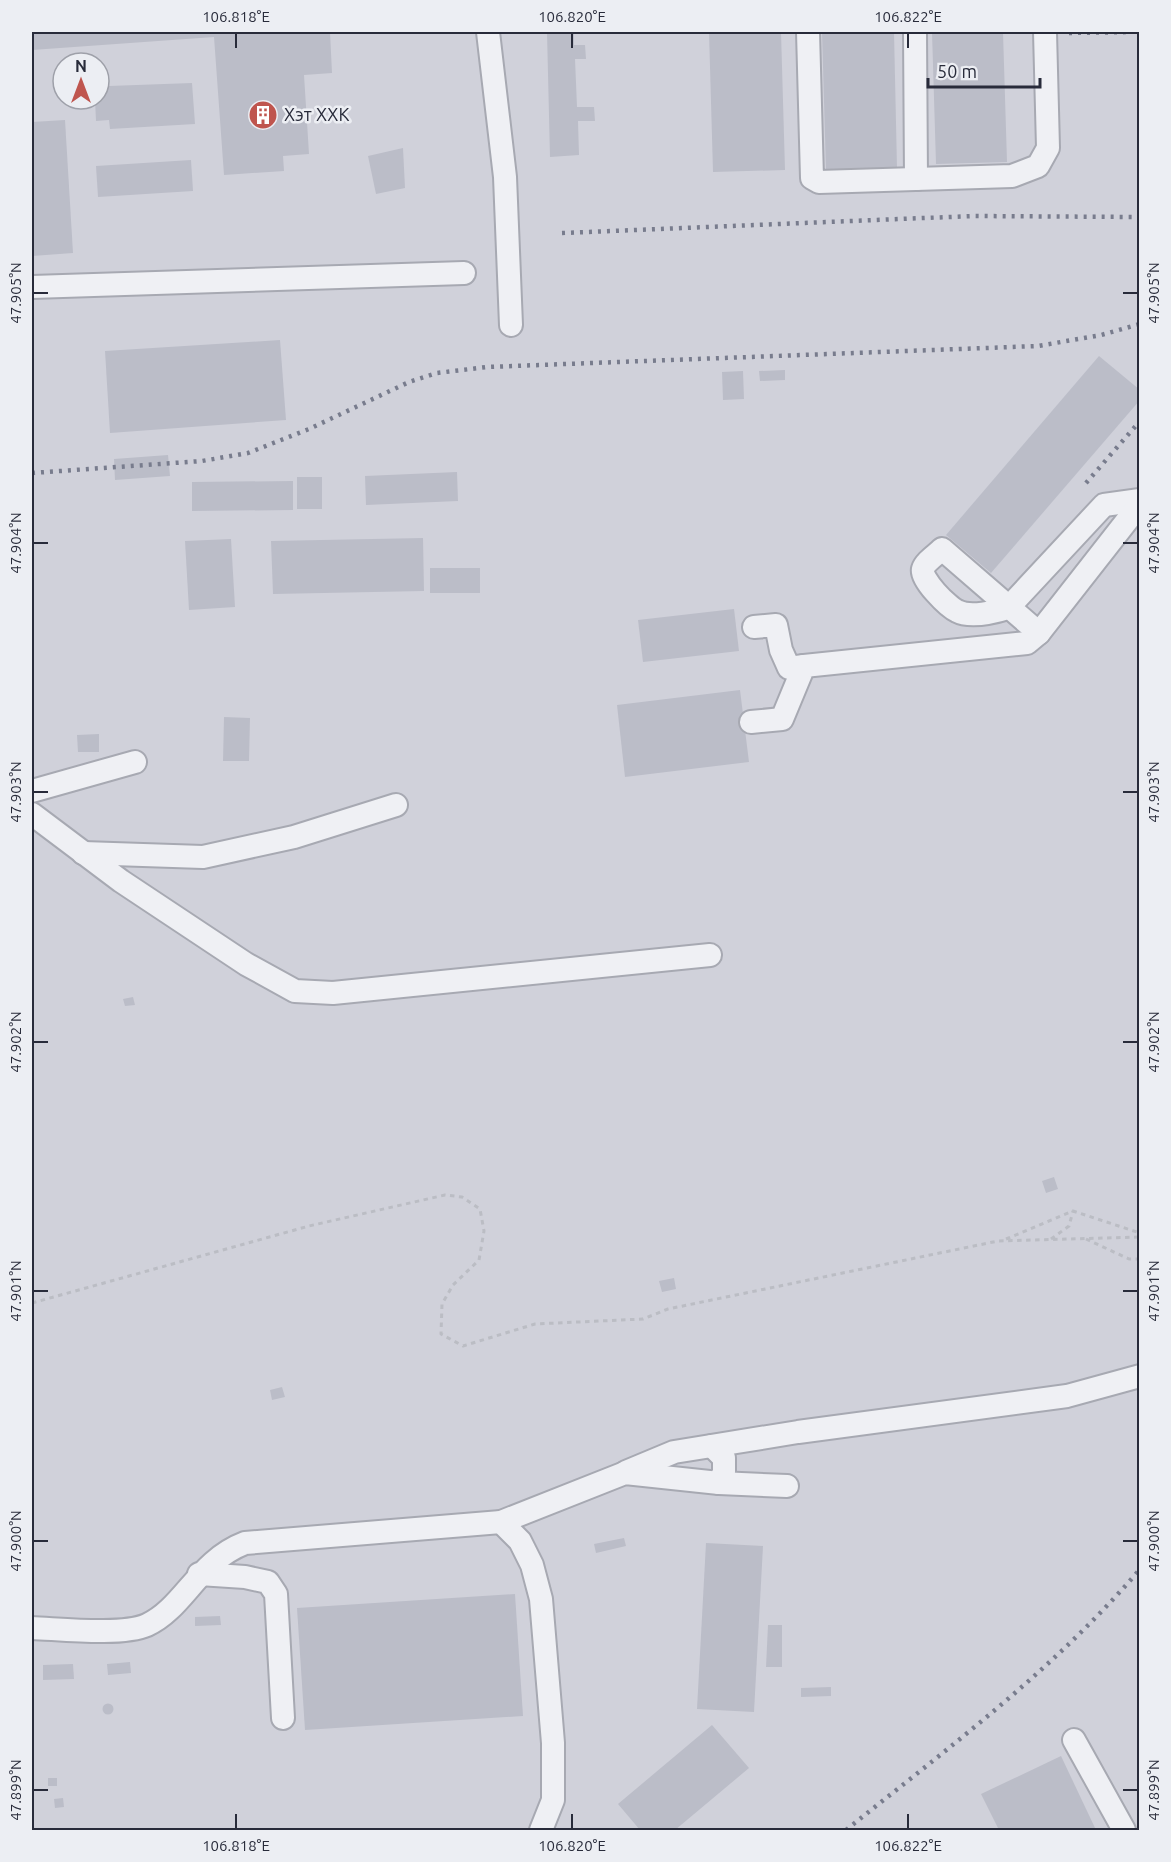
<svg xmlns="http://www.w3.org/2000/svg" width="1171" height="1862" font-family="Ubuntu,sans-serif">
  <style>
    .built { fill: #d0d1da; fill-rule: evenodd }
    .building { fill: #bbbdc8 }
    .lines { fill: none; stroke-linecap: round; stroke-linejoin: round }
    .minor-casing { stroke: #a7a9b2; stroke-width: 26 }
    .path { stroke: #bbbdc4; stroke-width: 3; stroke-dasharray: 4.5 4.5; stroke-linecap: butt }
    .minor { stroke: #eff0f4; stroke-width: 22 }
    .rail { stroke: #787c8d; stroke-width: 4.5; stroke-dasharray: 3 6; stroke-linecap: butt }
    .ticks { fill: none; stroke: #282b3a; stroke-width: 2 }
    .labels { text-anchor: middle; stroke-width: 5; stroke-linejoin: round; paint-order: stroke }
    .poi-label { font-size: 18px; fill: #282b3a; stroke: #eceef3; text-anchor: start }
    .neatline { fill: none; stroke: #282b3a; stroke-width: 2 }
    .ticks-label { font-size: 15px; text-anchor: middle; fill: #282b3a }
  </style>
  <rect width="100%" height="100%" fill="#dddfe5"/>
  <path class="built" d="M32,32H1139V1830H32ZM63,63H99V99H63Z"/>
  <g class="building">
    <polygon points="32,32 330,32 332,73 304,75 309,154 283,156 284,171 224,175 214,37 32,50"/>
    <polygon points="547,32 574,32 574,45 585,45 586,59 575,59 577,107 594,107 595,121 578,121 579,155 550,157"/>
    <polygon points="709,32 781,32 785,170 713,172"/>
    <polygon points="822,32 894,32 897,168 826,170"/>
    <polygon points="932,32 1003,32 1007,162 936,164"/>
    <polygon points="109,81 109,86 192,83 195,124 110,129 109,120 96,121 95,99 99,99 99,82"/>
    <polygon points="65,120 73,253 32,256 32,122"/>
    <polygon points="403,148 405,188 376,194 368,156"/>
    <polygon points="191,160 193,191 98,197 96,166"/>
    <polygon points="280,340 286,420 110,433 105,351"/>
    <polygon points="1099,356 1140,390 1140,400 991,573 946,535"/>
    <polygon points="785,370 785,380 760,381 759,371"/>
    <polygon points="743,371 744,399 723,400 722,372"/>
    <polygon points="168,455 170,476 115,480 114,459"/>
    <polygon points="457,472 458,501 366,505 365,476"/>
    <rect x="297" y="477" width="25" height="32"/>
    <polygon points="293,481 293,510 192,511 192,482"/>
    <polygon points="423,538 424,591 273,594 271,541"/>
    <polygon points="231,539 235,607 189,610 185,541"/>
    <rect x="430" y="568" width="50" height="25"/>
    <polygon points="734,609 739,651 643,662 638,620"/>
    <polygon points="740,690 749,762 625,777 617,705"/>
    <polygon points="224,717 250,718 249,761 223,761"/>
    <polygon points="99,734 99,752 78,752 77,735"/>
    <polygon points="133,997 135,1005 125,1006 123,999"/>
    <polygon points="1054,1177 1058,1189 1046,1193 1042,1181"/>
    <polygon points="674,1278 676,1289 662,1292 659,1281"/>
    <polygon points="282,1387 285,1397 272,1400 270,1390"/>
    <polygon points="624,1538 626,1546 596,1553 594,1544"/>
    <polygon points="706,1543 763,1546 754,1712 697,1709"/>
    <polygon points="515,1594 523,1716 305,1730 297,1608"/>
    <polygon points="220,1616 221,1625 195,1626 195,1617"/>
    <polygon points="768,1625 782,1625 782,1667 766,1667"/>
    <polygon points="130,1662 131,1673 108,1675 107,1664"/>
    <polygon points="73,1664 74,1679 43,1680 43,1665"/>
    <polygon points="831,1687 831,1696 801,1697 801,1688"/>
    <circle cx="108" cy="1709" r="5.5"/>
    <polygon points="712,1725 749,1768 675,1830 640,1830 618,1804"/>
    <polygon points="1061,1756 1096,1830 999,1830 981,1794"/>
    <rect x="48" y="1778" width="9" height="8"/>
    <polygon points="63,1798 64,1807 55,1808 54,1799"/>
  </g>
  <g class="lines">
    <g class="minor-casing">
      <g id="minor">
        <polyline points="488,32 505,177 511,325"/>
        <polyline points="808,32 812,178 819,182 1012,176 1038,166 1048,148 1045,32"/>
        <polyline points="915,32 916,179"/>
        <polyline points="32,287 464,273"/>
        <polyline points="754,627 776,625 781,650 789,668 804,666"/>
        <path d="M1039,633L942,549C936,555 925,562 923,569C920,579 948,607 957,611C970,618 995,612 1008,608L1104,505L1140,500"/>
        <polyline points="751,722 782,719 804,666 1027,643 1039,633 1140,504"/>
        <polyline points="32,791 135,762"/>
        <polyline points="32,814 121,881 246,964 295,991 333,993 710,955"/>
        <polyline points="83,853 203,857 294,837 396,805"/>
        <polyline points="712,1446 724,1458 724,1472 719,1483"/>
        <polyline points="626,1472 674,1452 798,1432 1067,1396 1140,1376"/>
        <polyline points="501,1522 520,1541 532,1565 541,1599 553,1743 553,1800 541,1830"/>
        <polyline points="199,1574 245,1577 268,1582 276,1594 283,1718"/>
        <path d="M32,1628C60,1629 122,1636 147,1625C184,1608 198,1561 245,1543L501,1522L625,1473L719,1483L787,1486"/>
        <polyline points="1074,1740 1124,1830"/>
      </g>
    </g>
    <g class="path">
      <polyline points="1006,1239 1073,1211 1140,1233"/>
      <polyline points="1051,1239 1069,1226 1073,1211"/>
      <polyline points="1086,1239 1129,1259 1140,1259"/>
      <polyline points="32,1303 309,1226 445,1195 462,1197 480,1209 484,1231 479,1260 453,1285 442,1304 441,1334 463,1346 535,1324 643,1319 668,1309 998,1241 1140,1237"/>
    </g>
    <use href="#minor" class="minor"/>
    <g class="rail">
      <polyline points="1069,33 1132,32"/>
      <polyline points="562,233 973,216 1140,217"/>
      <polyline points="32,473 202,461 248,453 309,429 409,382 437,373 487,367 1038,346 1101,335 1140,324"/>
      <polyline points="1086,483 1140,421"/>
      <path d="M846,1830C947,1749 1056,1668 1140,1569"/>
    </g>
  </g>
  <path class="ticks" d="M236,33V48M572,33V48M908,33V48M33,293H48M1123,293H1138M33,543H48M1123,543H1138M33,792H48M1123,792H1138M33,1042H48M1123,1042H1138M33,1291H48M1123,1291H1138M33,1541H48M1123,1541H1138M33,1790H48M1123,1790H1138M236,1814V1829M572,1814V1829M908,1814V1829"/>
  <defs>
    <g id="building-disc" transform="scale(1.5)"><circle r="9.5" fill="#bf554e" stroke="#eceef3"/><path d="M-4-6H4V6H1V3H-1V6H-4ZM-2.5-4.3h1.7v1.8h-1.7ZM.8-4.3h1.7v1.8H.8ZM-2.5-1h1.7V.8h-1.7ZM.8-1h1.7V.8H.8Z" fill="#fff"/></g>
  </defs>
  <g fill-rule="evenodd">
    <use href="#building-disc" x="263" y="115"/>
  </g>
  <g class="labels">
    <g class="poi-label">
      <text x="284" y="121">Хэт ХХК</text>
    </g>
  </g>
  <rect width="1171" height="1862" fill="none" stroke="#eceef3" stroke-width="66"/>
  <g transform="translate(81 81)"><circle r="28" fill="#eceef3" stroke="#9ea0a9" stroke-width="1.5"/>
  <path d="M0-4.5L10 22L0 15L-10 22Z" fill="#bf554e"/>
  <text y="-9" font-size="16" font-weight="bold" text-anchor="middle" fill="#282b3a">N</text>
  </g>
  <path d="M928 78v9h112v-9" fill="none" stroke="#282b3a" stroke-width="3"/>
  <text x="937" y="78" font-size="18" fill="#282b3a" stroke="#eceef3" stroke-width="4.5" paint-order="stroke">50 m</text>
  <rect x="33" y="33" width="1105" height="1796" class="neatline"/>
  <g class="ticks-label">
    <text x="236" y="22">106.818°E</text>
    <text x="572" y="22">106.820°E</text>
    <text x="908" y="22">106.822°E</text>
    <text transform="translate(16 293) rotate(-90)" y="5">47.905°N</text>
    <text transform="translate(1154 293) rotate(-90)" y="5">47.905°N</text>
    <text transform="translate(16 543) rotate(-90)" y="5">47.904°N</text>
    <text transform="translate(1154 543) rotate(-90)" y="5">47.904°N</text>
    <text transform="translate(16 792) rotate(-90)" y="5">47.903°N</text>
    <text transform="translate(1154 792) rotate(-90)" y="5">47.903°N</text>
    <text transform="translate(16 1042) rotate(-90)" y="5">47.902°N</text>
    <text transform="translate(1154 1042) rotate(-90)" y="5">47.902°N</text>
    <text transform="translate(16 1291) rotate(-90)" y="5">47.901°N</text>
    <text transform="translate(1154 1291) rotate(-90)" y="5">47.901°N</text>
    <text transform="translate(16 1541) rotate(-90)" y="5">47.900°N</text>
    <text transform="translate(1154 1541) rotate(-90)" y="5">47.900°N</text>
    <text transform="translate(16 1790) rotate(-90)" y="5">47.899°N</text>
    <text transform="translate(1154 1790) rotate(-90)" y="5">47.899°N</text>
    <text x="236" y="1851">106.818°E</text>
    <text x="572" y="1851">106.820°E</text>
    <text x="908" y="1851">106.822°E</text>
  </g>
</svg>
